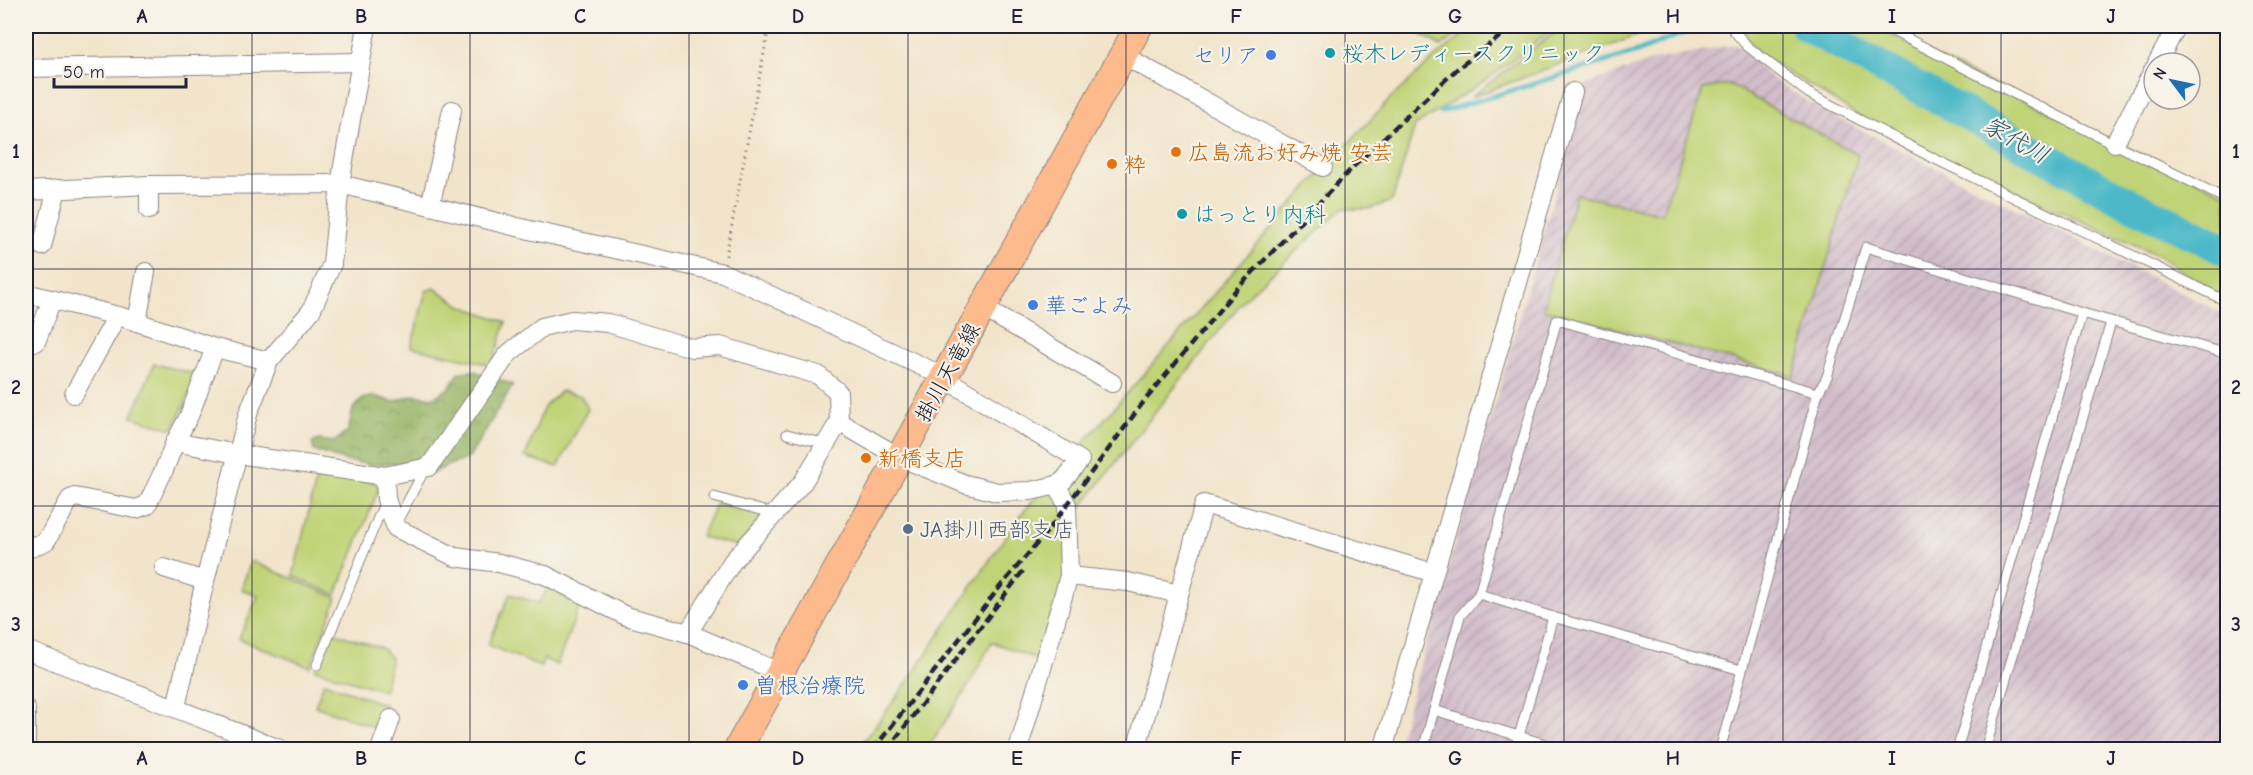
<svg xmlns="http://www.w3.org/2000/svg" width="2253" height="775" font-family="'Comic Neue','Klee One',sans-serif">
  <style>
    .industrial { fill: url(#industrial-furrows) }
    .grass { fill: #c0d376; stroke: #717a58; stroke-width: 1.5 }
    .forest { fill: url(#forest-crowns); stroke: #5d6c51; stroke-width: 1.5 }
    .lines { fill: none; stroke-linecap: round; stroke-linejoin: round }
    .stream { stroke: #4db9c8; stroke-width: 5 }
    .river { stroke: #4db9c8; stroke-width: 32 }
    .service-casing { stroke: #8a8382; stroke-width: 11 }
    .minor-casing { stroke: #8a8382; stroke-width: 20 }
    .primary-casing { stroke: #8a8382; stroke-width: 29 }
    .path { stroke: #8a8382; stroke-width: 3; stroke-dasharray: 1.5 4.5; stroke-linecap: butt }
    .service { stroke: #fff; stroke-width: 9 }
    .minor { stroke: #fff; stroke-width: 18 }
    .primary { stroke: #fcba8d; stroke-width: 27 }
    .rail { stroke: #22223b; stroke-width: 4.5; stroke-dasharray: 9 4.5; stroke-linecap: butt }
    .grid { fill: none; stroke: #22223b; stroke-width: 1.5; stroke-opacity: 0.55 }
    .culture-dot { fill: #0f9aa8; stroke: #f7f3e8; stroke-width: 2 }
    .shop-dot { fill: #3f7fe0; stroke: #f7f3e8; stroke-width: 2 }
    .food-dot { fill: #e8710a; stroke: #f7f3e8; stroke-width: 2 }
    .service-dot { fill: #5c6f8a; stroke: #f7f3e8; stroke-width: 2 }
    .labels { text-anchor: middle; stroke-width: 4.5; stroke-linejoin: round; paint-order: stroke }
    .culture-label { font-size: 22px; fill: #0d838f; stroke: #f7f3e8; text-anchor: start }
    .shop-label { font-size: 22px; fill: #366cbe; stroke: #f7f3e8; text-anchor: start }
    .food-label { font-size: 22px; fill: #c56008; stroke: #f7f3e8; text-anchor: start }
    .street-label { font-size: 22px; fill: #22223b; stroke: #f7f3e8 }
    .service-label { font-size: 22px; fill: #4e5e75; stroke: #f7f3e8; text-anchor: start }
    .water-label { font-size: 24px; font-style: italic; fill: #31576c; stroke: #f7f3e8 }
    .neatline { fill: none; stroke: #22223b; stroke-width: 2 }
    .grid-label { font-size: 20px; text-anchor: middle; font-weight: bold; fill: #22223b }
  </style>
  <defs>
    <pattern id="industrial-furrows" width="10" height="10" patternUnits="userSpaceOnUse" patternTransform="scale(1.5)"><rect width="10" height="10" fill="#d1bdca"/><path d="M-1 1l2-2M0 10L10 0M9 11l2-2" fill="none" stroke="#b3a2ae"/></pattern>
    <pattern id="forest-crowns" width="20" height="18" patternUnits="userSpaceOnUse" patternTransform="scale(1.5)"><rect width="20" height="18" fill="#98b567"/><path d="M2 6a3 3 0 1 1 6 0M12 15a3 3 0 1 1 6 0" fill="none" stroke="#7c9356"/></pattern>
  </defs>
  <rect width="100%" height="100%" fill="#f7f3e8"/>
  <filter id="ink" filterUnits="userSpaceOnUse"><feTurbulence type="fractalNoise" baseFrequency=".0167" numOctaves="2"/><feDisplacementMap in="SourceGraphic" scale="12" xChannelSelector="R" yChannelSelector="G"/><feConvolveMatrix kernelMatrix="1 2 1 2 8 2 1 2 1" color-interpolation-filters="sRGB"/></filter>
  <filter id="wash" filterUnits="userSpaceOnUse"><feTurbulence type="fractalNoise" baseFrequency=".008" numOctaves="4" result="noise"/><feDisplacementMap in="SourceGraphic" scale="24" xChannelSelector="R" yChannelSelector="G"/><feGaussianBlur stdDeviation="1.35" result="paint"/><feColorMatrix in="noise" values="0 0 0 0 0 0 0 0 0 0 0 0 0 0 0 0 0 1.4 0 .05"/><feComposite in="paint" operator="in"/></filter>
  <g filter="url(#wash)">
    <rect width="100%" height="100%" fill="#f1e4ca"/>
    <polygon class="industrial" points="1737,44 1775,81 1822,110 2227,316 2227,749 1396,750 1586,84 1658,59"/>
    <g class="grass">
      <polygon points="1407,26 1468,26 1441,46"/>
      <polygon points="1475,26 1556,26 1488,79 1415,126 1392,201 1369,209 1342,209 1245,298 1066,526 1069,576 1039,660 992,642 967,688 927,749 857,750 899,694 1019,517 1309,185 1393,96 1439,54"/>
      <polygon points="1563,26 1663,26 1471,97"/>
      <polygon points="1738,26 1872,26 2086,129 2227,194 2227,302 2160,256 1891,136 1760,55"/>
      <polygon points="1729,84 1858,155 1794,376 1543,309 1576,194 1662,214 1703,89"/>
      <polygon points="434,288 462,306 506,322 492,365 411,347 426,291"/>
      <polygon points="154,364 196,374 194,384 173,429 132,417"/>
      <polygon points="561,391 581,396 588,409 558,467 525,457 544,407"/>
      <polygon points="318,472 377,483 378,491 336,595 293,576"/>
      <polygon points="716,503 763,516 738,546 701,537"/>
      <polygon points="251,561 337,598 310,667 239,639 258,596 241,589"/>
      <polygon points="548,588 581,602 557,665 544,659 541,667 488,645 510,594 539,603"/>
      <polygon points="332,632 382,648 391,658 384,691 315,669"/>
      <polygon points="324,682 385,705 376,728 315,706"/>
    </g>
    <polygon class="forest" points="474,371 513,385 469,458 446,466 432,474 414,465 388,463 373,465 347,461 314,451 312,443 319,440 334,442 348,431 353,409 363,399 375,396 393,402 415,395 432,398 448,389 460,372"/>
    <g class="lines">
      <polyline class="stream" points="1441,112 1637,52 1700,26"/>
      <polyline class="river" points="1806,26 2131,204 2228,251"/>
    </g>
  </g>
  <g filter="url(#ink)">
    <g class="lines">
      <g class="service-casing">
        <g id="service">
          <polyline points="1730,26 1747,46 1808,93 1933,158 2228,302"/>
          <polyline points="1883,26 2044,109 2228,200"/>
          <polyline points="2082,313 2228,354"/>
          <polyline points="787,434 826,444"/>
          <polyline points="714,497 774,514"/>
          <polyline points="395,525 425,469"/>
          <polyline points="1479,594 1553,617"/>
          <polyline points="317,665 385,501"/>
          <polyline points="1434,710 1564,750"/>
          <polyline points="1423,750 1460,616 1479,594 1557,320 1818,393"/>
          <polyline points="1515,750 1553,617 1741,670"/>
          <polyline points="1720,750 1818,393 1827,377 1866,247 2082,313 1957,750"/>
          <polyline points="1985,750 2111,322"/>
          <polyline points="2226,750 2228,745"/>
        </g>
      </g>
      <g class="minor-casing">
        <g id="minor">
          <polyline points="1123,55 1323,167"/>
          <polyline points="2157,63 2177,26"/>
          <polyline points="26,68 360,62"/>
          <polyline points="2115,143 2154,69"/>
          <polyline points="149,185 149,210"/>
          <polyline points="26,191 149,185 340,184 538,232 723,273 934,372 1080,460 1064,480 1057,485 1067,505 1069,576 1018,750"/>
          <polyline points="430,206 452,110"/>
          <polyline points="42,246 57,189"/>
          <polyline points="26,293 122,317 215,348 189,416 175,442 164,470 147,505 136,509 75,497 70,499 46,541 33,547 26,543"/>
          <polyline points="983,308 1112,383"/>
          <polyline points="137,322 146,272"/>
          <polyline points="36,342 52,299"/>
          <polyline points="215,348 269,361"/>
          <polyline points="74,394 117,316"/>
          <polyline points="175,442 237,454 385,476 429,467 508,354 542,327 572,320 608,323 692,348 720,346 818,375 838,392 839,422"/>
          <polyline points="385,476 386,499 396,528 455,557 499,563 545,575 626,616 688,633 779,672"/>
          <polyline points="164,568 205,581"/>
          <polyline points="1069,576 1128,582 1179,594"/>
          <polyline points="688,633 732,562 803,482 839,422 899,457 965,484 997,492 1031,491 1057,485"/>
          <polyline points="26,650 282,750"/>
          <polyline points="176,707 205,581 248,414 269,361 311,311 332,264 340,184 367,26"/>
          <polyline points="26,709 26,750"/>
          <polyline points="380,750 391,719"/>
          <polyline points="1136,750 1204,504 1434,573"/>
          <polyline points="1383,750 1573,92"/>
        </g>
      </g>
      <g class="primary-casing">
        <polyline id="primary" points="737,750 1139,26"/>
      </g>
      <polyline class="path" points="726,256 769,26"/>
      <use href="#service" class="service"/>
      <use href="#minor" class="minor"/>
      <use href="#primary" class="primary"/>
      <g class="rail">
        <polyline points="873,750 999,588 1050,528 1142,404 1235,291 1355,165 1457,69 1514,26"/>
        <polyline points="887,750 1023,571"/>
      </g>
    </g>
  </g>
  <path class="grid" d="M252,26V750M470,26V750M689,26V750M908,26V750M1126,26V750M1345,26V750M1564,26V750M1783,26V750M2001,26V750M26,269H2228M26,506H2228"/>
  <g class="culture-dot">
    <circle cx="1330" cy="53" r="6"/>
    <circle cx="1182" cy="214" r="6"/>
  </g>
  <g class="shop-dot">
    <circle cx="1271" cy="55" r="6"/>
    <circle cx="1033" cy="305" r="6"/>
    <circle cx="743" cy="685" r="6"/>
  </g>
  <g class="food-dot">
    <circle cx="1176" cy="152" r="6"/>
    <circle cx="1112" cy="164" r="6"/>
    <circle cx="866" cy="458" r="6"/>
  </g>
  <circle class="service-dot" cx="908" cy="529" r="6"/>
  <g class="labels">
    <g class="culture-label">
      <text x="1342" y="61">桜木レディースクリニック</text>
      <text x="1194" y="222">はっとり内科</text>
    </g>
    <g class="shop-label">
      <text x="1259" y="63" text-anchor="end">セリア</text>
      <text x="1045" y="313">華ごよみ</text>
      <text x="755" y="693">曽根治療院</text>
    </g>
    <g class="food-label">
      <text x="1188" y="160">広島流お好み焼 安芸</text>
      <text x="1124" y="172">粋</text>
      <text x="878" y="466">新橋支店</text>
    </g>
    <g class="street-label">
      <text transform="translate(947 372) rotate(-61)" y="8">掛川天竜線</text>
    </g>
    <g class="service-label">
      <text x="920" y="537">JA掛川西部支店</text>
    </g>
    <g class="water-label">
      <text transform="translate(2016 140) rotate(29)" y="8">家代川</text>
    </g>
  </g>
  <rect width="2253" height="775" fill="none" stroke="#f7f3e8" stroke-width="66"/>
  <g transform="translate(2172 81) rotate(302)"><circle r="28" fill="#f7f3e8" stroke="#a29fa3" stroke-width="1.5"/>
  <path d="M0-4.5L10 22L0 15L-10 22Z" fill="#1f6fb2"/>
  <text y="-9" font-size="16" font-weight="bold" text-anchor="middle" fill="#22223b">N</text>
  </g>
  <path d="M54 78v9h132v-9" fill="none" stroke="#22223b" stroke-width="3"/>
  <text x="63" y="78" font-size="18" fill="#22223b" stroke="#f7f3e8" stroke-width="4.5" paint-order="stroke">50 m</text>
  <rect x="33" y="33" width="2187" height="709" class="neatline"/>
  <g class="grid-label">
    <text x="142" y="23">A</text>
    <text x="361" y="23">B</text>
    <text x="580" y="23">C</text>
    <text x="798" y="23">D</text>
    <text x="1017" y="23">E</text>
    <text x="1236" y="23">F</text>
    <text x="1455" y="23">G</text>
    <text x="1673" y="23">H</text>
    <text x="1892" y="23">I</text>
    <text x="2111" y="23">J</text>
    <text x="16" y="158">1</text>
    <text x="2236" y="158">1</text>
    <text x="16" y="394">2</text>
    <text x="2236" y="394">2</text>
    <text x="16" y="631">3</text>
    <text x="2236" y="631">3</text>
    <text x="142" y="765">A</text>
    <text x="361" y="765">B</text>
    <text x="580" y="765">C</text>
    <text x="798" y="765">D</text>
    <text x="1017" y="765">E</text>
    <text x="1236" y="765">F</text>
    <text x="1455" y="765">G</text>
    <text x="1673" y="765">H</text>
    <text x="1892" y="765">I</text>
    <text x="2111" y="765">J</text>
  </g>
</svg>
